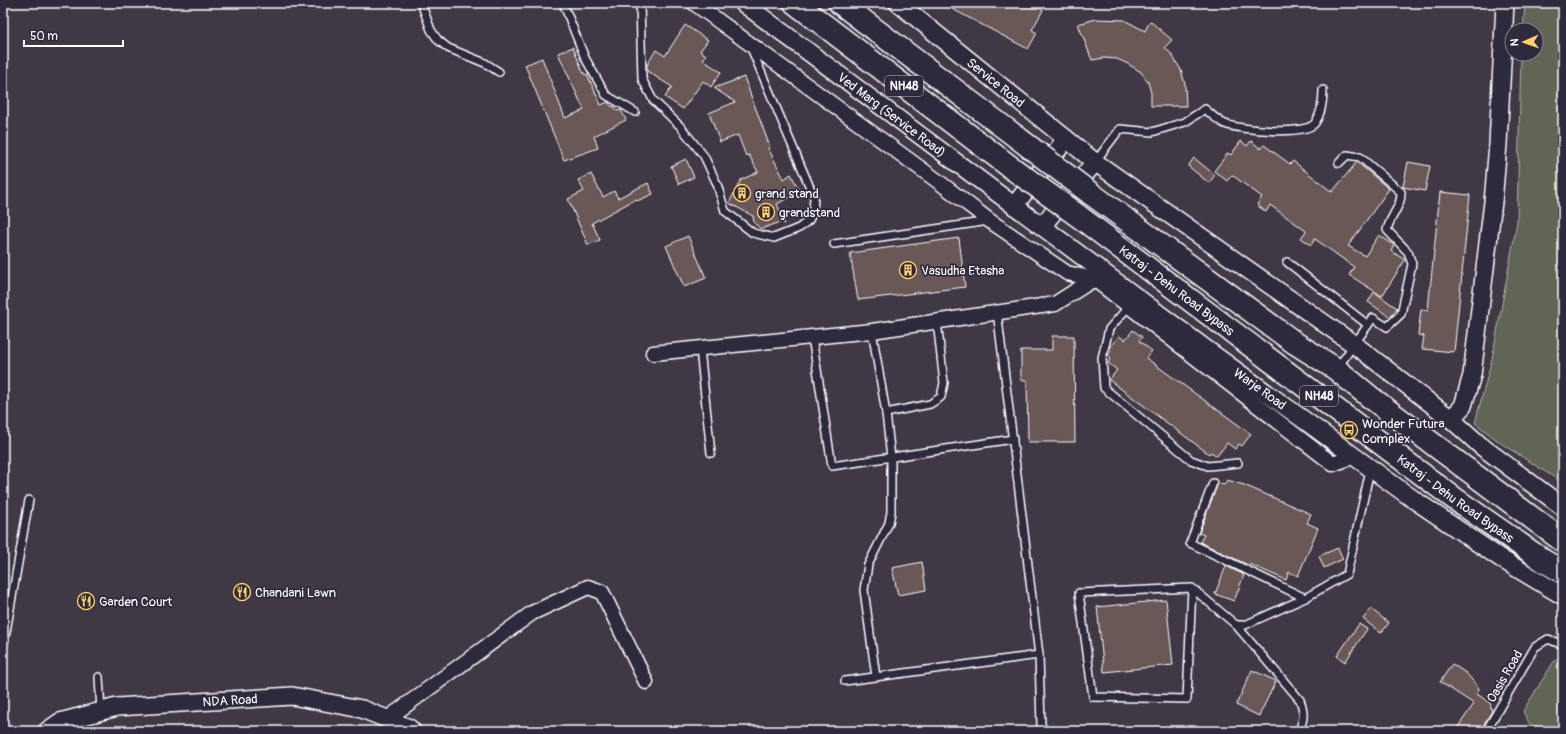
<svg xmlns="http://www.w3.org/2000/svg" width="1566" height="734" font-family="Pangolin,sans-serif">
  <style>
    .green { fill: #616557; stroke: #b0b2ab }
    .building { fill: #695957; stroke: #fff }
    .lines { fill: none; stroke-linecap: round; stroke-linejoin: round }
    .service-casing { stroke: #fff; stroke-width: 10 }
    .minor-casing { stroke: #fff; stroke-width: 17 }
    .tertiary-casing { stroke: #fff; stroke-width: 20 }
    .trunk-casing { stroke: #fff; stroke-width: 25 }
    .service { stroke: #2f2a3d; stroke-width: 7 }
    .minor { stroke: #2f2a3d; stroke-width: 14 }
    .tertiary { stroke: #2f2a3d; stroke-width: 17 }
    .trunk { stroke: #2f2a3d; stroke-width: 22 }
    .trunk-bridge-casing { stroke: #fff; stroke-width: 25; stroke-linecap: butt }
    .trunk-bridge { stroke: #2f2a3d; stroke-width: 22 }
    .labels { text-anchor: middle; stroke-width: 3.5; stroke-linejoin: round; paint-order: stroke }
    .shield { fill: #2f2a3d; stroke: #c1bfc5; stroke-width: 1 }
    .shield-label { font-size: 12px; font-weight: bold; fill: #fff }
    .street-label { font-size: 13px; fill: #fff; stroke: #2f2a3d }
    .poi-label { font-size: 13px; fill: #fff; stroke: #2f2a3d; text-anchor: start }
  </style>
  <rect width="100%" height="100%" fill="#403845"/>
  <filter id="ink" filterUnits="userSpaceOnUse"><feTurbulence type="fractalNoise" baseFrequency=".025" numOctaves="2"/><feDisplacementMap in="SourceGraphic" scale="8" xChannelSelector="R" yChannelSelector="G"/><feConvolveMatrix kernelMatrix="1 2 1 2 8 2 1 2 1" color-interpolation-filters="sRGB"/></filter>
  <g filter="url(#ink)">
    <g class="green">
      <polygon points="1525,3 1563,3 1563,483 1502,444 1475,423 1492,359 1517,222 1521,54 1536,54 1536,30 1523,30"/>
      <path d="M1558,658L1563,659V731C1541,731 1532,734 1523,711L1553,663Z"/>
    </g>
    <g class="building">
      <polygon points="941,3 1030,3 1043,10 1032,30 1037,33 1028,49"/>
      <polygon points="1096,19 1124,20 1145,31 1150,21 1172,40 1165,47 1172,55 1181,70 1185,84 1186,106 1151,106 1151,93 1148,82 1141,72 1128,64 1117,59 1104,58 1092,60 1078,24"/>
      <polygon points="685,25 708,40 700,51 706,55 703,60 721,72 711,87 703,81 683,109 665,97 672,87 647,71 647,65 656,50 665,56"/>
      <polygon points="573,47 582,70 585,75 587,74 601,105 608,102 612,107 614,106 617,111 621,110 626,120 594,136 598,148 564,160 525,65 542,58 565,118 584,110 558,53"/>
      <polygon points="744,77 770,147 768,148 784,179 791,174 800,192 777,204 785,224 781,222 761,229 754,223 753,216 729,203 741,180 758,172 749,155 746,156 738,135 720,142 709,113 735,102 714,88"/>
      <polygon points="1241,141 1247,146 1251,141 1261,149 1264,145 1290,164 1293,161 1332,192 1357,162 1389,189 1348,246 1365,256 1379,235 1394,245 1391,251 1405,260 1382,296 1349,275 1354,267 1315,239 1311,245 1301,238 1306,231 1270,205 1266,212 1257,205 1262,197 1232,175 1227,181 1214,171 1228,153 1231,155"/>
      <polygon points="1194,158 1215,175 1209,183 1188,166"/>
      <polygon points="686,159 694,177 679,184 671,166"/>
      <polygon points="1408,162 1430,166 1425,191 1403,187"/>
      <polygon points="591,174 603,197 614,191 618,198 648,183 653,194 637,201 636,199 592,223 600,240 588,245 568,199 584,191 578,180"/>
      <polygon points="1440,192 1470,195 1454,352 1422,349 1424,336 1418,335 1421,309 1428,310"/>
      <polygon points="688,236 706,278 684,287 666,246"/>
      <polygon points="959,238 965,287 858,300 850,253"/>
      <polygon points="1374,292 1397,308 1390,317 1368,302"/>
      <polygon points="1133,330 1142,337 1139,341 1152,351 1146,358 1251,434 1242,446 1239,444 1235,449 1227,443 1217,456 1211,452 1209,454 1109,380 1117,370 1108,363 1111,358 1108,355 1111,351 1109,348 1119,336 1125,340"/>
      <polygon points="1052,336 1074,336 1075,442 1028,442 1027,380 1021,380 1021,350 1052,350"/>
      <polygon points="1227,480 1244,485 1311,514 1307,523 1318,528 1298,576 1289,572 1286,580 1249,564 1248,565 1200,542 1204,535 1199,533 1218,483 1224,485"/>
      <polygon points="1338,548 1343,559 1324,568 1319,556"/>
      <polygon points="922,562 926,590 898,595 892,568"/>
      <polygon points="1226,566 1244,575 1234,601 1215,594"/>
      <polygon points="1166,600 1173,665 1104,672 1097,607"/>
      <polygon points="1371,609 1389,623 1381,633 1363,619"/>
      <polygon points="1359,624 1367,629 1345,662 1337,656"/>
      <polygon points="1452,664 1466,673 1479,688 1477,694 1490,703 1492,711 1480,731 1455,731 1474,704 1440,682"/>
      <polygon points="1252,670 1276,681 1259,716 1236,705"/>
    </g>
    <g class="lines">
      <g class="service-casing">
        <g id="service">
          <polyline points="421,3 431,30 438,40 448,48 485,63 499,72"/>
          <polyline points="563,3 585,58 606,95 635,112"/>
          <polyline points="640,3 642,79 653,100 680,126 704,156 717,184 725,211 753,233 774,238 799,228 809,220 813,212 814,197 751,48"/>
          <path d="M1095,162L1120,129L1152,132L1185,122L1205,109C1211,114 1218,121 1225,124C1240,130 1306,136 1315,123C1322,113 1323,101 1323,90"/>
          <polyline points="834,244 989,221"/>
          <polyline points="1287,262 1368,325"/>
          <polyline points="1129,306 1109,329 1102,358 1104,388 1191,460 1208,466 1238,463"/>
          <polyline points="997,311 1039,655 1041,726 1046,731"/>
          <polyline points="872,331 886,413 891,458 891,512 889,523 868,565 864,590 876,677"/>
          <polyline points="812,337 832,466 1013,439"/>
          <polyline points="700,349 711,453"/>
          <path d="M1338,367L1373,318L1387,327L1401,314L1412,264L1408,252L1387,230C1390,216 1402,206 1401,192L1360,157L1347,155L1339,163"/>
          <polyline points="886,413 930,404 941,397 944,383 937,321"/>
          <polyline points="1213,483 1190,543 1305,598"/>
          <polyline points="1192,588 1187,699 1093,697 1079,593 1192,588 1236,625 1245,625 1305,598 1347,574 1370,470"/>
          <path d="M1236,625L1300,700C1304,711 1305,720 1298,731"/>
          <polyline points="3,649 29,500"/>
          <polyline points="99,677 101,711"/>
          <polyline points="845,681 1039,655"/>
          <polyline points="1486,731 1535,647 1548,639 1563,645"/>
        </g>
      </g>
      <g class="minor-casing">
        <g id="minor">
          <polyline points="694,3 939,182 990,221 1067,273 1094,279"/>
          <polyline points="1102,276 1094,279 1333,464 1355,456"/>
          <polyline points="653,353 872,331 1055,304 1094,279"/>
          <polyline points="387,719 532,613 588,587 602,592 646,682"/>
        </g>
      </g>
      <g class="tertiary-casing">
        <g id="tertiary">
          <path id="s1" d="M743,3L1206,349L1413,499L1503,560L1563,596"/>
          <path id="s2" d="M898,3L1095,162L1355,345L1451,419L1481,446L1563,507"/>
          <polyline points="1014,206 1066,139"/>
          <polyline points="1042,226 1095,162"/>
          <polyline points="1451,419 1463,406 1472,375 1493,202 1498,144 1505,3"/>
          <path id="s3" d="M47,731L60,722L117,707L292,696L362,709L409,728L412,731"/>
        </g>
      </g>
      <g class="trunk-casing">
        <g id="trunk">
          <polyline points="795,3 1013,169"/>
          <polyline points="840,3 1031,148"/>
          <polyline points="1090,193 1295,343 1336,369 1370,397 1563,541"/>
          <path id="s4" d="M1077,215L1455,499L1544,561L1563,572"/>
        </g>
      </g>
      <use href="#service" class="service"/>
      <use href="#minor" class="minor"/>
      <use href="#tertiary" class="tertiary"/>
      <use href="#trunk" class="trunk"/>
      <g class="trunk-bridge-casing">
        <g id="trunk-bridge">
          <polyline points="1031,148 1090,193"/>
          <polyline points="1013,169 1077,215"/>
        </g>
      </g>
      <use href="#trunk-bridge" class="trunk-bridge"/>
    </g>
  </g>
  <defs>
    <g id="building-ring" transform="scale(0.9)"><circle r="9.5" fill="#2f2a3d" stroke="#ffd166" stroke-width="1.5"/><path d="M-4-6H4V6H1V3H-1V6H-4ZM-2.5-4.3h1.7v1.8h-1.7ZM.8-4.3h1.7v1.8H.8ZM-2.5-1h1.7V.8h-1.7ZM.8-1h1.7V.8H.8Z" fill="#ffd166"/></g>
    <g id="bus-ring" transform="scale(0.9)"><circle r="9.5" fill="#2f2a3d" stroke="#ffd166" stroke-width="1.5"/><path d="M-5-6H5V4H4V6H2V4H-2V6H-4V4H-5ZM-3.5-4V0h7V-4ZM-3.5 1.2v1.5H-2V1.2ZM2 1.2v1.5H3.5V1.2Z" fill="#ffd166"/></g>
    <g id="restaurant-ring" transform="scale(0.9)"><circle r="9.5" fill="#2f2a3d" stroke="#ffd166" stroke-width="1.5"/><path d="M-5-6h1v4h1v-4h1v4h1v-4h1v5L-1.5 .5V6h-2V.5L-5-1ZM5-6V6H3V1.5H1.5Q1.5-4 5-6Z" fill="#ffd166"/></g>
  </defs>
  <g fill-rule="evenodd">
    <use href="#building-ring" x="742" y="193"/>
    <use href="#building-ring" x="766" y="212"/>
    <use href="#building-ring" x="908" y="270"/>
    <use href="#bus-ring" x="1349" y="430"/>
    <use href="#restaurant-ring" x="242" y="592"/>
    <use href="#restaurant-ring" x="86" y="601"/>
  </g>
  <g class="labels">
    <g class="shield">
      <rect x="885" y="76" width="38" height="20" rx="3"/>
      <rect x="1300" y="386" width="38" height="20" rx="3"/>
    </g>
    <g class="shield-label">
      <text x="904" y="90">NH48</text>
      <text x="1319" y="400">NH48</text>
    </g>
    <g class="street-label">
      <text dy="5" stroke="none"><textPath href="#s2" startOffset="126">Service Road</textPath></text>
      <text dy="5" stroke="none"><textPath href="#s1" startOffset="186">Ved Marg (Service Road)</textPath></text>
      <text dy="5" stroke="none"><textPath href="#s4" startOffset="125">Katraj - Dehu Road Bypass</textPath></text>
      <text dy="5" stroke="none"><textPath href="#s1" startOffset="645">Warje Road</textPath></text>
      <text dy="5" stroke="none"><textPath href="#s4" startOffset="473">Katraj - Dehu Road Bypass</textPath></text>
      <text transform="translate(1504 676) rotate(-60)" y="5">Oasis Road</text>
      <text dy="5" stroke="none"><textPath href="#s3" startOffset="188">NDA Road</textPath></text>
    </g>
    <g class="poi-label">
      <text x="755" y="198">grand stand</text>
      <text x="779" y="217">grandstand</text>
      <text x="921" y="275">Vasudha Etasha</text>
      <text x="1362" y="428">Wonder Futura<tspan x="1362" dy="15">Complex</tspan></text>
      <text x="255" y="597">Chandani Lawn</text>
      <text x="99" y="606">Garden Court</text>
    </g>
  </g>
  <rect width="1566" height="734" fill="none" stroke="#2f2a3d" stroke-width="16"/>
  <rect x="8" y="8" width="1550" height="718" fill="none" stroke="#fff" stroke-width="1.5" filter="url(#ink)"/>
  <g transform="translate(1524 42) rotate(268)"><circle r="19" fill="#2f2a3d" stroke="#827f8b"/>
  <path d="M0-3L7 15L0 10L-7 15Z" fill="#ffd166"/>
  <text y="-6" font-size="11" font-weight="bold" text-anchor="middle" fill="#ffffff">N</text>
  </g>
  <path d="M24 40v6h99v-6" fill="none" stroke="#ffffff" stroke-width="2"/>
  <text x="30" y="40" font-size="12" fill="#ffffff" stroke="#2f2a3d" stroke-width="3" paint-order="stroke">50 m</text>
</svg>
